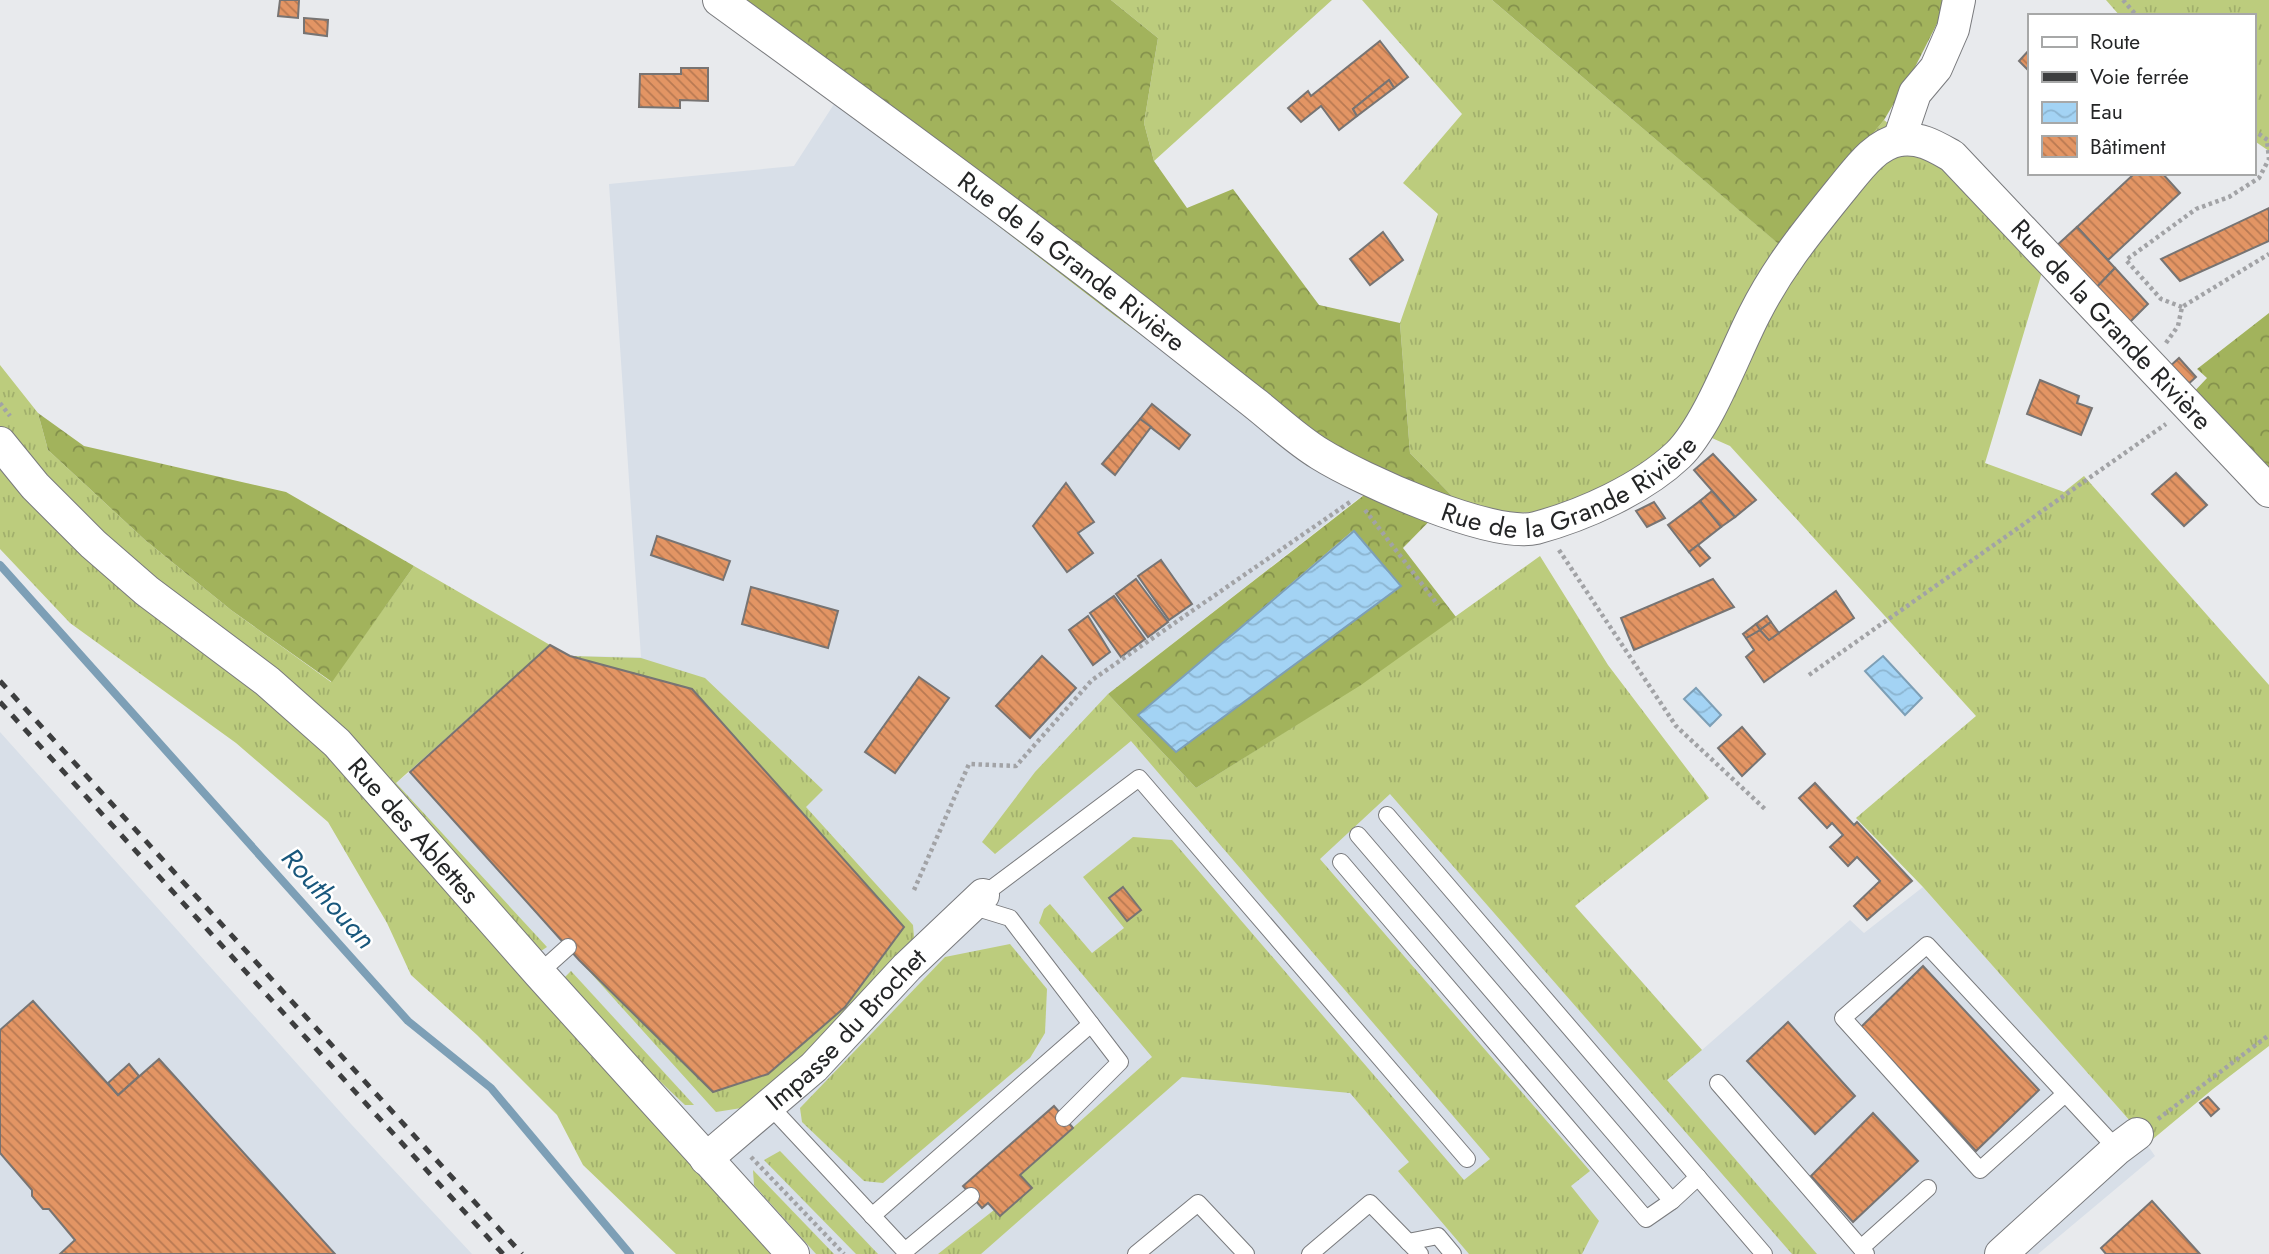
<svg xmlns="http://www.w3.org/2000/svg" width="2269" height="1254" font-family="Jost,sans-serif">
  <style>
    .built { fill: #d8dfe8 }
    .grass { fill: url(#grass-tufts) }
    .forest { fill: url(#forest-crowns); fill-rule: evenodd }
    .water { fill: url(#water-waves); stroke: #7d9fb6; stroke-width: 2 }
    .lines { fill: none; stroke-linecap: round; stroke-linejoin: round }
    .stream { stroke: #7d9fb6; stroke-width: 8 }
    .building { fill: url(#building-back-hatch); stroke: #777473; stroke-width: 2 }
    .lane-casing { stroke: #797a7d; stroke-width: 18 }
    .street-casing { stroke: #797a7d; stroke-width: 34 }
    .path { stroke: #a2a3a6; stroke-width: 4.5; stroke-dasharray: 3.5 3.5; stroke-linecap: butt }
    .lane { stroke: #fff; stroke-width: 16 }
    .street { stroke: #fff; stroke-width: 32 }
    .rail { stroke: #3d3e3f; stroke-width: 5; stroke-dasharray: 9 9; stroke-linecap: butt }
    .labels { text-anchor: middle; stroke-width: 5; stroke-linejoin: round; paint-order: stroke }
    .street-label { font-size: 26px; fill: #242526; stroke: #fff }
    .water-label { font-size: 28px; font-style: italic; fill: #18577c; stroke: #fff }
  </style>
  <defs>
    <pattern id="grass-tufts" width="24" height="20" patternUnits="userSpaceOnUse" patternTransform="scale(1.75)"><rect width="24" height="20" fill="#bccc7d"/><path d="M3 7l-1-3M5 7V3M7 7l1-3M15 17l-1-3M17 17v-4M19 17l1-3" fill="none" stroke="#a1af6c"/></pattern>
    <pattern id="forest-crowns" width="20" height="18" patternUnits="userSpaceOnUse" patternTransform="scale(1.75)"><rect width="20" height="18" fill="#a2b35c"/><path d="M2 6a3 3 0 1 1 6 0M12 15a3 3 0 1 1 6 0" fill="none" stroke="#84914c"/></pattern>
    <pattern id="water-waves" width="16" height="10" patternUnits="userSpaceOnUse" patternTransform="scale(1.75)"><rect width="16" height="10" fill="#a3d3f4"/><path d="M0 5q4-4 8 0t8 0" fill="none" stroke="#8cb5d1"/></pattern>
    <pattern id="building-back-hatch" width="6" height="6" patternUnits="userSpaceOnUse" patternTransform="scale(1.75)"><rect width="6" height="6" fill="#e39564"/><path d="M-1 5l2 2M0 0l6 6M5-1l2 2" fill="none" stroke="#b87952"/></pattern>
  </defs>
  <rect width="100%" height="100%" fill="#e8eaed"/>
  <g class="built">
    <polygon points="836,101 1114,315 1265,426 1368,491 1108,694 1361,685 1488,807 1702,1050 1850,920 1864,933 1923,887 2131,1122 2155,1156 2038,1254 775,1254 372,801 410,772 550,645 570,656 641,657 609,184 794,166"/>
    <polygon points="0,732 351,1124 472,1254 0,1254"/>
  </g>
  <g class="grass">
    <polygon points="1111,0 1332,0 1154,161 1144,123 1158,38"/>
    <polygon points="1362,0 1492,0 1780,245 1884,120 1940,164 2042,272 1985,463 2064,492 2084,476 2269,685 2269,1046 2213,1089 2147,1144 2131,1122 1923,887 1856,818 1976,716 1730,446 1687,427 1640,470 1552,511 1501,514 1453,497 1410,453 1400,323 1438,214 1403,183 1462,114"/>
    <polygon points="2106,0 2269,0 2269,151 2253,140 2253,16 2120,16"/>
    <polygon points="0,365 38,413 48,450 145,540 231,610 331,682 414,566 550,645 396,783 547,947 541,951 436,836 775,1254 676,1254 583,1165 557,1115 477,1035 411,975 387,923 328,822 236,743 70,623 0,549"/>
    <polygon points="1540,556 1608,665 1709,798 1575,906 1702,1050 1667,1080 1817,1254 1792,1254 1390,794 1320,859 1590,1171 1571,1186 1599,1221 1582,1254 1469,1254 1398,1171 1409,1162 1350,1093 1182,1077 981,1254 938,1254 994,1210 1000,1216 1031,1188 1020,1175 1152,1057 1039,923 1044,909 1050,904 1092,953 1124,928 1083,877 1133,837 1172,840 1464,1180 1490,1159 1131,741 995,854 982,842 1035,772 1108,694 1196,788 1361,684"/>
    <polygon points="570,656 641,658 705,678 823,790 806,807 913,925 914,937 872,996 754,1106 716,1112 579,960 683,1062 716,1064"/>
    <polygon points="1010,944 1047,989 1045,1033 1030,1058 883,1183 864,1181 802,1122 800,1108 945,957"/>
    <polygon points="571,971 694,1105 685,1105 629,1052 563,979"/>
    <polygon points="780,1151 783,1154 878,1254 856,1254 764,1160"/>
    <polygon points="753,1170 834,1254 816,1254 754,1185"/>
  </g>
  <g class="forest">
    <path d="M740,0H1111L1158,38L1144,123L1154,161L1187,208L1233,189L1319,305L1400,323L1410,453L1453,497L1403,548L1456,617L1361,685L1196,788L1108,694L1368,492L1265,426L1114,315L836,101ZM1353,531L1400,585L1138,715L1350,533Z"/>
    <polygon points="1492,0 1949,0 1912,73 1884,120 1781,246"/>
    <polygon points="2269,313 2269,480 2190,396 2207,378 2197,369"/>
    <polygon points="38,413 84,446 286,492 414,566 332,682 231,610 145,540 48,450"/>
  </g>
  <g class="water">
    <polygon points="1354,531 1401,586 1176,752 1138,715"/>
    <polygon points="1883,656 1922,698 1905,715 1865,671"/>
    <polygon points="1696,688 1721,715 1710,726 1684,699"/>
  </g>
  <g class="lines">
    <polyline class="stream" points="0,565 408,1021 491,1088 630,1254"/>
  </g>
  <g class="building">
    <polygon points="280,0 299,0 298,18 278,16"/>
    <polygon points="304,18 328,20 327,36 304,33"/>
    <polygon points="1380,41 1408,77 1394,88 1389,80 1353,109 1357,116 1339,130 1321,106 1301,122 1288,108 1308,91 1311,96"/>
    <polygon points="2029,50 2029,71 2019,61"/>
    <polygon points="681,68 708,68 708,101 680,100 680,108 639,107 640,74 681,74"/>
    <polygon points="1389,80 1394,88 1357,116 1353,109"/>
    <polygon points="2135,173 2162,173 2180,193 2108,260 2077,227"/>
    <polygon points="2269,208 2269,241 2180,281 2161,259"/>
    <polygon points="2077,227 2115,268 2094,290 2054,248"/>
    <polygon points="1383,232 1403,260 1370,285 1350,259"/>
    <polygon points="2115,268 2148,304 2127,325 2094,290"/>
    <polygon points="2179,358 2196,377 2185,387 2168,368"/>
    <polygon points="2040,380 2079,396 2077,403 2092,408 2081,435 2027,414"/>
    <polygon points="1152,404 1190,435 1179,449 1140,419"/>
    <polygon points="1140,419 1151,427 1115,475 1102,464"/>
    <polygon points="1713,454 1756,500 1735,517 1694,470"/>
    <polygon points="2176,473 2207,505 2184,526 2152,494"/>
    <polygon points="1066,483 1094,522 1078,533 1093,553 1067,572 1033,526"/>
    <polygon points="1712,491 1735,517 1721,527 1700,501"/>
    <polygon points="1700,501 1721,527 1689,552 1668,525"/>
    <polygon points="1654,502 1665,518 1647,527 1636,511"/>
    <polygon points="657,536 730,561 723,580 651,555"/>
    <polygon points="1698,545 1710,558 1700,566 1689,552"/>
    <polygon points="1161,560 1192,604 1169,620 1138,576"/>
    <polygon points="1136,579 1168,622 1148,637 1116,594"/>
    <polygon points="1713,579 1734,607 1634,650 1621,618"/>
    <polygon points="751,587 838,611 828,648 742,624"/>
    <polygon points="1836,591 1854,618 1764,682 1746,657 1754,650 1746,638 1760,630 1769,640"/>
    <polygon points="1114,596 1145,639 1121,657 1090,613"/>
    <polygon points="1088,616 1110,652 1093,665 1069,630"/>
    <polygon points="1767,616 1771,622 1760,630 1756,624"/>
    <polygon points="1771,622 1779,633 1769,640 1760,630"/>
    <polygon points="1756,624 1760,630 1746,638 1743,634"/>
    <polygon points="550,645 570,656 692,689 904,927 845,1007 768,1074 713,1092 579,960 410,772"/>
    <polygon points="1042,656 1076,688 1030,738 996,706"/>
    <polygon points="919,677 949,698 895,773 865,752"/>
    <polygon points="1742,727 1765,754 1742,776 1718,748"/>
    <polygon points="1815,783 1854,825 1857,822 1912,881 1867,920 1854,906 1880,881 1857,857 1848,866 1830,847 1843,835 1832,823 1827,828 1799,798"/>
    <polygon points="1123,887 1141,910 1127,921 1109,898"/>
    <polygon points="1923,966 2039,1090 1976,1151 1861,1027"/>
    <polygon points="33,1001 118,1095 159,1059 335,1254 60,1254 75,1240 49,1209 43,1209 32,1196 32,1190 0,1153 0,1030"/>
    <polygon points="1788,1022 1855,1096 1815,1134 1747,1061"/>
    <polygon points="129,1064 139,1076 118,1095 108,1083"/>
    <polygon points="2208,1097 2219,1109 2211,1116 2200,1103"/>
    <polygon points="1054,1106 1073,1128 1020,1175 1032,1188 1000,1216 988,1203 982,1208 963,1186"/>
    <polygon points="1873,1113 1918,1161 1853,1222 1811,1176"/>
    <polygon points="2152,1201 2200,1254 2106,1254 2101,1248"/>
  </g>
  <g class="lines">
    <g class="lane-casing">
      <g id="lane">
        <polyline points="1387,815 1764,1254"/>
        <polyline points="1358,835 1672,1201 1698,1177"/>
        <polyline points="1341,862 1646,1219 1672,1201"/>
        <polyline points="983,895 1139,778 1467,1159"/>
        <polyline points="971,906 1010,918 1120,1062 1064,1118"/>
        <polyline points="539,973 568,947"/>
        <polyline points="1718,1083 1866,1254"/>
        <polyline points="2065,1094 1980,1170 1843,1018 1927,945 2117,1149"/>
        <polyline points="769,1105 905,1251 971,1196"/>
        <polyline points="872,1216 1091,1024"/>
        <polyline points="1408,1242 1438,1236 1453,1254"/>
        <polyline points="1861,1248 1928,1188"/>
        <polyline points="1136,1254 1198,1203 1246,1254"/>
        <polyline points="1310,1254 1370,1203 1420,1254"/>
      </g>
    </g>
    <g class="street-casing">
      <g id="street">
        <path id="s1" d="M719,0C851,96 983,192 1112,291C1160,328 1208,367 1257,405C1277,421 1297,440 1320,454C1360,479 1492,539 1536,528C1584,515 1642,489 1678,455C1708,426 1734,354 1754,315C1778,267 1807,232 1840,191C1856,172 1874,144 1900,140C1921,137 1936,147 1952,156L2269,491"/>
        <polyline points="1899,140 1915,93 1936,68 1953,29 1959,0"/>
        <path id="s2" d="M0,443L35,486L93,544L147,591L267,681L337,743L539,973L793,1254"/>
        <path id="s3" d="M706,1159L814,1067L907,967L983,895"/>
        <polyline points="2001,1254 2117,1149 2137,1134"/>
      </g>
    </g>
    <g class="path">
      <polyline points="2123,0 2137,16"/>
      <polyline points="2253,130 2269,141"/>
      <polyline points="2182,307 2161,299 2126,260 2196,209 2229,197 2259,178 2269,159 2267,140"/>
      <polyline points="2166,343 2178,326 2182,307 2269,254"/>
      <polyline points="0,403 10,416"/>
      <polyline points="1365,510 1438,605"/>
      <polyline points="1559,550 1676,726 1766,810"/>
      <polyline points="1809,675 2166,424"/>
      <polyline points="914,890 969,764 1016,766 1092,680 1350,502"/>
      <polyline points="2158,1119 2269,1035"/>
      <polyline points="751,1157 844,1254"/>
    </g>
    <use href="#lane" class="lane"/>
    <use href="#street" class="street"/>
    <g class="rail">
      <polyline points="0,681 522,1254"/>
      <polyline points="0,702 503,1254"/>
    </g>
  </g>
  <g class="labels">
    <g class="street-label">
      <text dy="9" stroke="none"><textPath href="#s1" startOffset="439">Rue de la Grande Rivière</textPath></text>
      <text dy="9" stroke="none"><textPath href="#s1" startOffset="1825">Rue de la Grande Rivière</textPath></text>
      <text dy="9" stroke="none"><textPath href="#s1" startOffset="1027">Rue de la Grande Rivière</textPath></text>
      <text dy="9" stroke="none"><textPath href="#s2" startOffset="569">Rue des Ablettes</textPath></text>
      <text dy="9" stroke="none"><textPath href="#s3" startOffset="191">Impasse du Brochet</textPath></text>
    </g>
    <g class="water-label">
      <text transform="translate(329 898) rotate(48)" y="10">Routhouan</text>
    </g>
  </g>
  <rect x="2028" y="14" width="228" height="161" fill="#ffffff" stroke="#a7a8a8" stroke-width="2"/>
  <rect x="2042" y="37" width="35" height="10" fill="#ffffff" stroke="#a7a8a8" stroke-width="2"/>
  <text x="2090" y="49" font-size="21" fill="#242526">Route</text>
  <rect x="2042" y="72" width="35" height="10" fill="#3d3e3f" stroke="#a7a8a8" stroke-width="2"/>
  <text x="2090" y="84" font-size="21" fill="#242526">Voie ferrée</text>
  <rect x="2042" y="102" width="35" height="21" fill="url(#water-waves)" stroke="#a7a8a8" stroke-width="2"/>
  <text x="2090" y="119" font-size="21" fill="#242526">Eau</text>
  <rect x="2042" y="136" width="35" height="21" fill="url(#building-back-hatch)" stroke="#a7a8a8" stroke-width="2"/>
  <text x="2090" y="154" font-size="21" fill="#242526">Bâtiment</text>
</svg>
